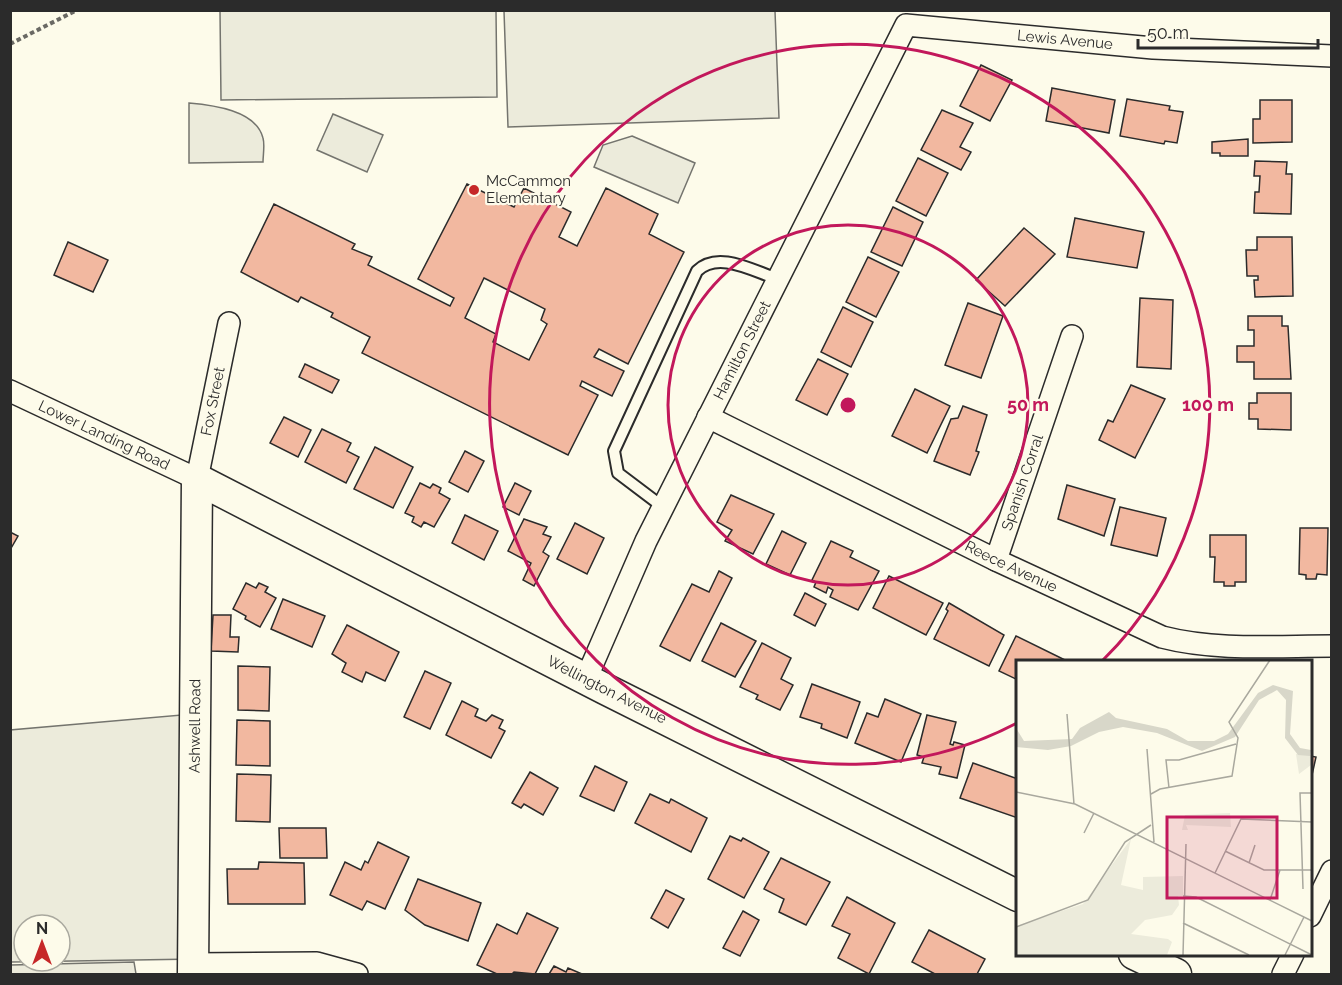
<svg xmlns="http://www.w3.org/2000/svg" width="1342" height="985" font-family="Raleway,sans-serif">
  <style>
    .green { fill: #ecebdb; stroke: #74746e; stroke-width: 1.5; fill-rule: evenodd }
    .building { fill: #f2b8a0; stroke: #2b2b2b; stroke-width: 1.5; fill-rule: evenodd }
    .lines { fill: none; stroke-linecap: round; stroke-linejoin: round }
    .lane-casing { stroke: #2b2b2b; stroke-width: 14 }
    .street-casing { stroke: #2b2b2b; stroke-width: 24 }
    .secondary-casing { stroke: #2b2b2b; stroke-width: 33 }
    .path { stroke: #6a6964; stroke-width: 4; stroke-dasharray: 4.5 3; stroke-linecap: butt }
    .lane { stroke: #fdfbea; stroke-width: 10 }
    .street { stroke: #fdfbea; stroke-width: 21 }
    .secondary { stroke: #fdfbea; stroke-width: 30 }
    .ring { fill: none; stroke: #c2185b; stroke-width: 3 }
    .poi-dot { fill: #c62828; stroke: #fdfbea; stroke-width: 2 }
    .labels { text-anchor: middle; stroke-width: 4.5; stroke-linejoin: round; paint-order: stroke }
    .street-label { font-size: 15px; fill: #2b2b2b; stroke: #fdfbea }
    .poi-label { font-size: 15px; fill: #2b2b2b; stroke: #fdfbea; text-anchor: start }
    .inset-road { fill: none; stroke: #a9a89e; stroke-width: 1.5 }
    .view { fill: #c2185b; fill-opacity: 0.15; stroke: #c2185b; stroke-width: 3 }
    .inset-edge { fill: none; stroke: #2b2b2b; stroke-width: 3 }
    .centre { fill: #c2185b; stroke: #fdfbea; stroke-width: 3 }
    .ring-label { font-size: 18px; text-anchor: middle; font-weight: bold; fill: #c2185b; stroke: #fdfbea; stroke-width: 4.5; stroke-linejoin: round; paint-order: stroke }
  </style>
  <rect width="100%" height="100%" fill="#fdfbea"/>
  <g class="green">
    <polygon points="220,11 496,11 497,97 221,100"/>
    <polygon points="504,11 775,11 779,118 508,127"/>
    <path d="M189,103C212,105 256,110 263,138C265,145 263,155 263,162L189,163Z"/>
    <polygon points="333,114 383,135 367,172 317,150"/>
    <polygon points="632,136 695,163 678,203 594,167 603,145"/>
    <path d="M193,714L196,959L11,962L10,730ZM24,925H60V961H24Z"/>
    <polygon points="134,962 136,974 11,974 11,965"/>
  </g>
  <g class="building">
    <polygon points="981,65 1012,80 990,121 960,106"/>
    <polygon points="1052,88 1115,100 1109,133 1046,121"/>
    <polygon points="1127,99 1170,106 1169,110 1183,112 1177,143 1165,141 1164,144 1120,136"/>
    <polygon points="1260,100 1292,100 1292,142 1253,143 1253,119 1260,119"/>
    <polygon points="942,110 973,123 960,147 971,152 961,170 921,150"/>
    <polygon points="1248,139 1248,156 1220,156 1220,153 1212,153 1212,142"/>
    <polygon points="918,158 948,173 926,216 896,201"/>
    <polygon points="1255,161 1287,162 1286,174 1292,174 1291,214 1254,213 1255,192 1259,192 1260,176 1254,176"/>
    <path d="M467,184L514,207L524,188L571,212L559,237L577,246L606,188L658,214L649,234L684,252L628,364L599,349L594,357L624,371L612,396L582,381L580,386L598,395L568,455L362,353L370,337L331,317L333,313L301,297L298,302L241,272L274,204L355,244L352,249L372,257L368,265L450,306L454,298L418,279ZM484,278L545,309L541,320L547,324L529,360L493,342L496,334L465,318Z"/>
    <polygon points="893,207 923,222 902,266 871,252"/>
    <polygon points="1075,218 1144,232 1137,268 1067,257"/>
    <polygon points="1024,228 1055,254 1005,306 976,280"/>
    <polygon points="1257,237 1292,237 1293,296 1255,297 1254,280 1258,280 1258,276 1247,276 1246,250 1257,250"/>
    <polygon points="68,242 108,260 93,292 54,275"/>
    <polygon points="868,257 899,272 876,317 846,302"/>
    <polygon points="1140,298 1173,300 1171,369 1137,367"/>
    <polygon points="968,303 1003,316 981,378 945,365"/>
    <polygon points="843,307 873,322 851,367 821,352"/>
    <polygon points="1248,316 1282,316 1282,326 1288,326 1291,379 1254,379 1254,362 1237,362 1237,346 1254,346 1254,330 1248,330"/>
    <polygon points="818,359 848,374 827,415 796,400"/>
    <polygon points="305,364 339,380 332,393 299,377"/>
    <polygon points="1131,385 1165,399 1135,458 1099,440 1108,420 1113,422"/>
    <polygon points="915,389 950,406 927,453 892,436"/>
    <polygon points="1257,393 1291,393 1291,430 1258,429 1258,419 1249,419 1249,403 1257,403"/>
    <polygon points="963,406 987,415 976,451 979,452 970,475 934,461 951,419 958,418"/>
    <polygon points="284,417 311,430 298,457 270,443"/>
    <polygon points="322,429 351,443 347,451 359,457 346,483 305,462"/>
    <polygon points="375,447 413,467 393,508 354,489"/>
    <polygon points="465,451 484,461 468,492 449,482"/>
    <polygon points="420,483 430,488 433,484 441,488 439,493 450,499 434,527 424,522 421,527 412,522 414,517 405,513"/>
    <polygon points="515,483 531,491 519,515 503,507"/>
    <polygon points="1067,485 1115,499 1104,536 1058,519"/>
    <polygon points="731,495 774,514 753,554 725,541 732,530 717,522"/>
    <polygon points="1120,507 1166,518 1157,556 1111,545"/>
    <polygon points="465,515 498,531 484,560 452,543"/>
    <polygon points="524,519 547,527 543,534 551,537 543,552 549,556 534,586 523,580 531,563 508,551"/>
    <polygon points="575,523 604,538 587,574 557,559"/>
    <polygon points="1300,528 1328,528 1327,575 1317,574 1316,579 1306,579 1306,575 1299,574"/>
    <polygon points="782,531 806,543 790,575 766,564"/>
    <polygon points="10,532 18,536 10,550"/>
    <polygon points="1210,535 1246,535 1246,582 1235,582 1235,586 1224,586 1224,582 1214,582 1215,557 1210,557"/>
    <polygon points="831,541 853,551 850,557 879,571 858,610 830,597 833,590 828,587 826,593 814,587 816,582 812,580"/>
    <polygon points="719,571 732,578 690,661 660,646 692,584 709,592"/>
    <polygon points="889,576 943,603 926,635 873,608"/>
    <polygon points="246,583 256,588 259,583 268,587 265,592 276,598 260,627 245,619 246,616 233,609"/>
    <polygon points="805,593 826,604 815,626 794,615"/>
    <polygon points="283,599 325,616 312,647 271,629"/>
    <polygon points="949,603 1004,635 989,666 934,639 948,611 946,609"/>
    <polygon points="213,615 231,615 230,637 239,637 238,652 211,651"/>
    <polygon points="721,623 756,641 735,677 702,661"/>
    <polygon points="347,625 399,652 385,681 366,672 362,682 342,672 346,663 332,654"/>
    <polygon points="1016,636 1067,661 1018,661 1018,680 999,671"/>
    <polygon points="762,643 791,658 781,679 793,685 780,710 756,699 758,695 740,687"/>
    <polygon points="238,666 270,667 269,711 238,710"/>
    <polygon points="425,671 451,683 430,729 404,717"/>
    <polygon points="812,684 860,702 847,738 821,728 822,724 800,717"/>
    <polygon points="885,699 921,714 901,762 855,743 867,713 878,717"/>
    <polygon points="462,701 478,709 475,716 486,721 492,715 503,720 499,728 505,731 491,758 446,735"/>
    <polygon points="927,715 956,722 950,744 953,745 954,742 965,745 957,778 939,774 941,767 922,763 924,757 917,755"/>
    <polygon points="237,720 270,721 270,766 236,765"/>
    <polygon points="1310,756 1316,757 1310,784"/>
    <polygon points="973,763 1018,779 1018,818 960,798"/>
    <polygon points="595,766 627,782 614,811 580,796"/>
    <polygon points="530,772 558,788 543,815 524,804 521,808 512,803"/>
    <polygon points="237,774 271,775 270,822 236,821"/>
    <polygon points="650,794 669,803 671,799 707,818 691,852 635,823"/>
    <polygon points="279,828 326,828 327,858 280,858"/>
    <polygon points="730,836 741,841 743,838 769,852 744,898 708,879"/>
    <polygon points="378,842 409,857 385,909 367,901 362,910 330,895 345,862 361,870 365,861 368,863"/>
    <polygon points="781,858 830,882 806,925 779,912 784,899 764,889"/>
    <polygon points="259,862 304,863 305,904 228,904 227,869 258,869"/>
    <polygon points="418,879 481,903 468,941 425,925 405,910"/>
    <polygon points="666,890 684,899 668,928 651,918"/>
    <polygon points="847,897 895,923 869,974 838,958 850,934 832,926"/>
    <polygon points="743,911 759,920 740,956 723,948"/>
    <polygon points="527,913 558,928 535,974 514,972 512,974 497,974 477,965 497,924 517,934"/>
    <polygon points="929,930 985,959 977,974 935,974 912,962"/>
    <polygon points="554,966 566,972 568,968 582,974 549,974"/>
  </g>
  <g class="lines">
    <g class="lane-casing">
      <path id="lane" d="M663,507L618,473L614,451L697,271C718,250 753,271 778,279"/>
    </g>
    <g class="street-casing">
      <g id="street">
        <path id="s1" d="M10,391L197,479L229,323"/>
        <path id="s2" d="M708,417L996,560L1162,637C1216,651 1276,646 1332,646"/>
        <path id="s3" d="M996,560L1072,336"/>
        <path id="s4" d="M586,679L646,541L906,25L1153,48L1332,56"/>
        <polyline points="1310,916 1332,871"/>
        <polyline points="193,964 317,963 357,974"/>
        <polyline points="1283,974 1293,954"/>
      </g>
    </g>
    <g class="secondary-casing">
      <g id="secondary">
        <polyline points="1134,954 1176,974"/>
        <path id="s5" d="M193,974L197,479L605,689L1018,896"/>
      </g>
    </g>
    <polyline class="path" points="10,44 77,10"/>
    <use href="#lane" class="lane"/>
    <use href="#street" class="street"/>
    <use href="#secondary" class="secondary"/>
  </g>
  <g class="ring">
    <circle cx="848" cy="405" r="180"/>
    <path d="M1017 723A360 360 0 1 1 1103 660"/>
  </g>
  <circle class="poi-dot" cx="474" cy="190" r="6"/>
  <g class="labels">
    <g class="street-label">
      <text dy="5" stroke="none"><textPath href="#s4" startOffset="888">Lewis Avenue</textPath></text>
      <text dy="5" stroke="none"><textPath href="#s4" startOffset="364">Hamilton Street</textPath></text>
      <text dy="5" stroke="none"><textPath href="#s1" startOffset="286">Fox Street</textPath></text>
      <text dy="5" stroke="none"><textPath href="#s1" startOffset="104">Lower Landing Road</textPath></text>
      <text dy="5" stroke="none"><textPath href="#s3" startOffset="82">Spanish Corral</textPath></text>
      <text dy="5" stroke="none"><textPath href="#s2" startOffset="338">Reece Avenue</textPath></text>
      <text dy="5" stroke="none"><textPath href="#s5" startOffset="956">Wellington Avenue</textPath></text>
      <text dy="5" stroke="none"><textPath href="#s5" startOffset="248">Ashwell Road</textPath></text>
    </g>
    <g class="poi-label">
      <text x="486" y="186">McCammon<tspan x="486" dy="17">Elementary</tspan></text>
    </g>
  </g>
  <g transform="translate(1016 660)">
    <rect width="296" height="296" fill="#fdfbea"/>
    <path d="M280,94L295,95V105L283,114ZM214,153L215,167L170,165L172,170H166L169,155ZM115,179L105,225L127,230V217L167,216V236H162L163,245L156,255L129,260L115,274L152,279L156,282L151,295H0V266L67,244Z" fill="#ecebdb"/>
    <path d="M257,25L277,31L274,74L284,88L295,90L294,96L282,95L269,78L270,40L261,30L243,40L219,77L186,91L141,73L107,67L83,72L55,86L32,90L0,87V68L8,81L56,79L64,68L93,52L100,58L151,69L172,81H198L212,74L242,33Z" fill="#d8d7c9"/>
    <path class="inset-road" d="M51,54L58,144M131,89L138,182M153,128L150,100H163L220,84M0,132L59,144L296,261M135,134L144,129L216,116L222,78L213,62L254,0M261,162V192M68,173L78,153M209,191L248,210H296M233,203L239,185M199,213L225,159L296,162M287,229L284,133H296M167,236L180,237L296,295M254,240L264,210M167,263L233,295M0,267L72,240L109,182L135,165M167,295L170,184M269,295L288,257"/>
    <path class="view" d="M151,157H261V238H151Z"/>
    <rect width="296" height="296" class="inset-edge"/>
  </g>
  <circle cx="848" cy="405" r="9" class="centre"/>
  <g class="ring-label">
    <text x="1028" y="411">50 m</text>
    <text x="1208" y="411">100 m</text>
  </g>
  <rect width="1342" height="985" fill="none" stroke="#2b2b2b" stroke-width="24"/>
  <g transform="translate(42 943)"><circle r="28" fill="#fdfbea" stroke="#a9a89e" stroke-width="1.5"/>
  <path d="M0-4.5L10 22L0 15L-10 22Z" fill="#c62828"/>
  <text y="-9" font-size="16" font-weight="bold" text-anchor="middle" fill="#2b2b2b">N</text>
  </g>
  <path d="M1138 39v9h180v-9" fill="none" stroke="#2b2b2b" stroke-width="3"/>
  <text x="1147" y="39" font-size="18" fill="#2b2b2b" stroke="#fdfbea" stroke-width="4.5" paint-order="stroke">50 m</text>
</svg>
